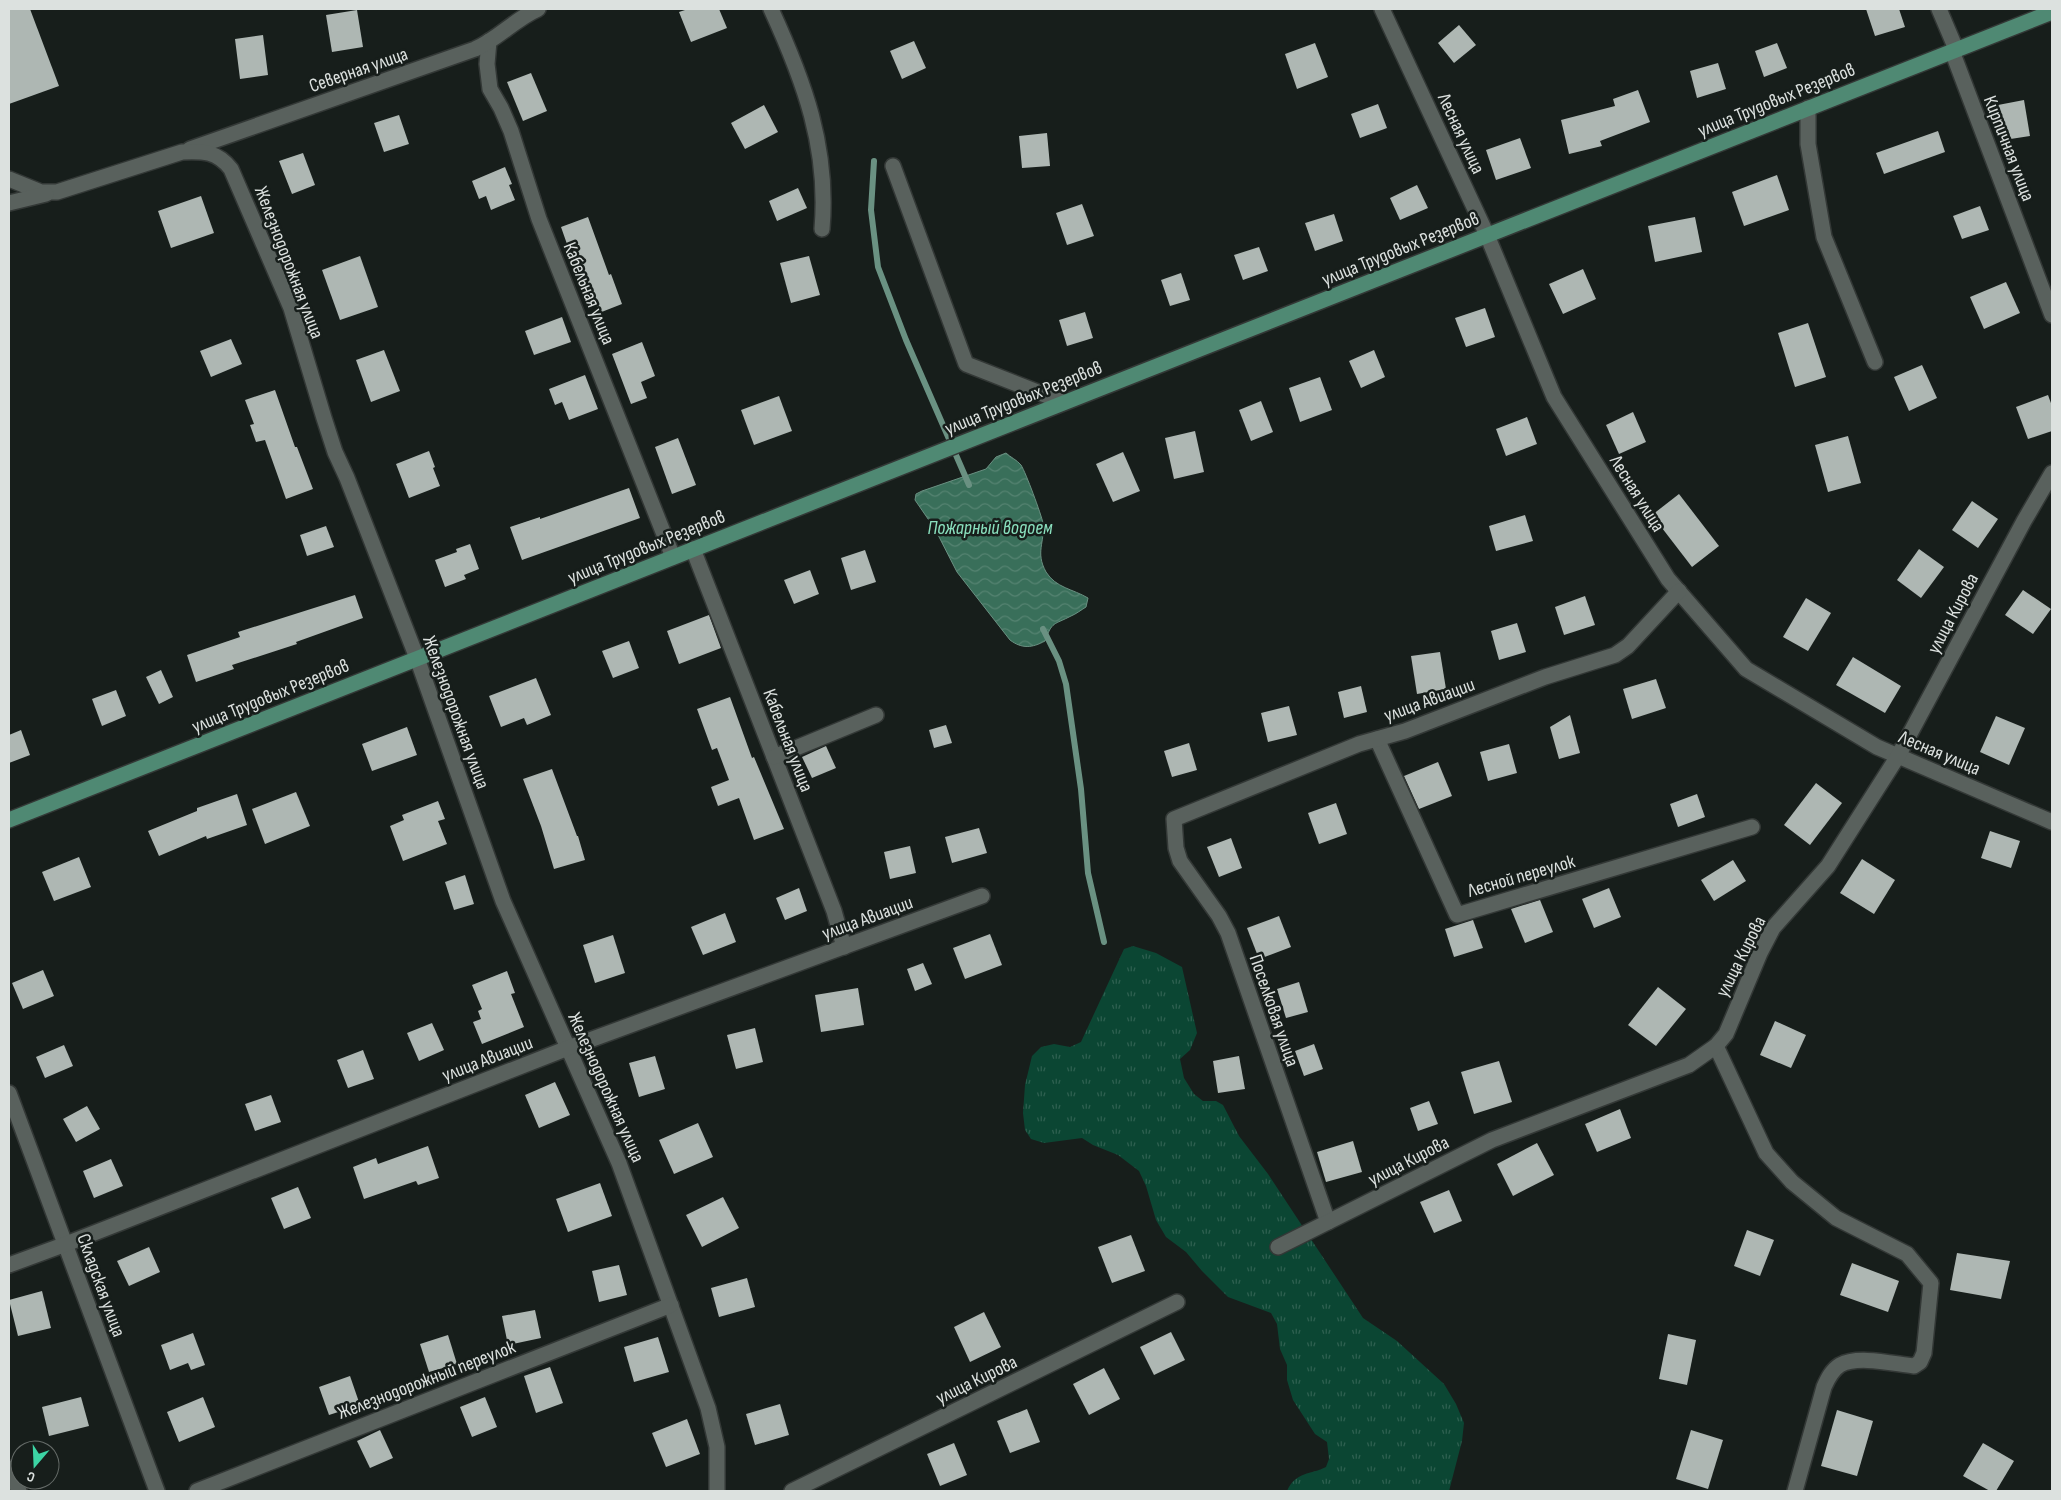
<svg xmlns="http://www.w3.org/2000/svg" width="2061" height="1500" font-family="'Sofia Sans Condensed',sans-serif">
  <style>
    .park { fill: url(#park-tufts) }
    .water { fill: url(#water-waves); stroke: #6a9182 }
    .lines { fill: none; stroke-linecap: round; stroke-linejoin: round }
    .stream { stroke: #6a9182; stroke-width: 6 }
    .building { fill: #aeb7b3 }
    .minor-casing { stroke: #333836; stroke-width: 18 }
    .major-casing { stroke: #333836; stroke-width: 18 }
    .minor { stroke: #59615d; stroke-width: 15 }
    .major { stroke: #4f8973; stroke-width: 15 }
    .labels { text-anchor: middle; stroke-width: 5; stroke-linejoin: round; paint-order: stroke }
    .street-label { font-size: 19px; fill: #dce1df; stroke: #171e1b }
    .water-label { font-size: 20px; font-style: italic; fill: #8ae0be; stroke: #171e1b }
  </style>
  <defs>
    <pattern id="park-tufts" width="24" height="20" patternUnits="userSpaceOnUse" patternTransform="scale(1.25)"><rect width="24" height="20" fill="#0b4633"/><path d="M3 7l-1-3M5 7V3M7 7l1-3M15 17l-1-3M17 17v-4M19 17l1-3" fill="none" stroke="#2e6050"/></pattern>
    <pattern id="water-waves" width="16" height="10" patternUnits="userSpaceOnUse" patternTransform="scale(1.25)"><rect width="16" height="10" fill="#396f5a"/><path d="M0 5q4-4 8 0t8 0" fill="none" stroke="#558371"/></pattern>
  </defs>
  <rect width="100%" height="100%" fill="#171e1b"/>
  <path class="park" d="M1133,946L1156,953L1182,967L1197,1033L1190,1050L1180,1059L1184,1078L1194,1094L1203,1101H1216L1223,1105L1239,1136L1268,1174L1363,1318L1397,1341L1444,1384L1456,1404L1464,1423L1462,1441L1449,1491H1287C1296,1471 1311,1475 1326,1467L1329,1459L1327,1442L1315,1434L1293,1400L1287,1380V1365L1280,1349L1277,1324L1271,1313L1228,1297L1202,1271L1186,1252L1166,1237L1156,1220L1146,1186L1139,1171L1118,1155L1093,1145L1082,1138L1044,1143L1031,1139L1025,1130L1023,1113L1025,1085L1032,1056L1041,1047L1054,1044L1070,1047L1081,1042L1124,949Z"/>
  <path class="water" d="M1006,453C1010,457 1017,460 1021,465C1026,473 1041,514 1043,523C1045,543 1035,552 1046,572C1056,588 1073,589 1088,598L1086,607C1081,610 1076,614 1071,616C1054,625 1052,621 1045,641C1032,648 1022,649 1010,640L957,572L935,529L915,500L916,494L922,491L986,469L996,457Z"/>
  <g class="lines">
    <g class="stream">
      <polyline points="874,161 871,210 878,267 906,340 969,485"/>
      <polyline points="1043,629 1059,661 1066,684 1081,789 1088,873 1104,942"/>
    </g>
  </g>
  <g class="building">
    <polygon points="9,9 30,9 59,86 9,104"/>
    <polygon points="688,9 719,9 727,28 691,42 679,12"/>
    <polygon points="1866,9 1899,9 1905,27 1875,36"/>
    <polygon points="357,10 363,47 332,52 326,15"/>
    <polygon points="1459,25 1476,45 1454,63 1438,43"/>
    <polygon points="263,35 268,75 240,79 235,39"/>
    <polygon points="914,41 926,68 902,79 890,51"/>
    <polygon points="1315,43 1328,77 1297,89 1285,54"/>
    <polygon points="1777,43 1787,68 1764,77 1755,51"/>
    <polygon points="1718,63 1726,89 1697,98 1690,71"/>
    <polygon points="531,73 547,111 523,121 507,82"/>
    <polygon points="1638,90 1650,122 1600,141 1602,146 1569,154 1561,120 1615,106 1613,99"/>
    <polygon points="2024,100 2030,136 2004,140 1998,105"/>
    <polygon points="1378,104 1387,128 1360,138 1351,114"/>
    <polygon points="764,105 778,132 745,149 731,123"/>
    <polygon points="399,115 409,144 384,152 374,123"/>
    <polygon points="1938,131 1945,152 1884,174 1876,153"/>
    <polygon points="1047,133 1050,166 1022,168 1019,136"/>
    <polygon points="1520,138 1531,168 1496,180 1486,150"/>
    <polygon points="303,153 315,185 292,194 279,161"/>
    <polygon points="505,167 512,184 509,185 515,200 491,210 486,196 479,199 472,181"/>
    <polygon points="1777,175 1789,210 1744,226 1732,192"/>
    <polygon points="1417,185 1428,208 1400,220 1390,198"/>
    <polygon points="798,188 807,208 777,221 769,201"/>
    <polygon points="201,196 214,233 171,248 158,211"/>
    <polygon points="1082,204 1094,236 1067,245 1056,213"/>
    <polygon points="1980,206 1989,230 1962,239 1953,216"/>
    <polygon points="1334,214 1343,241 1315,251 1305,223"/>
    <polygon points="588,217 609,275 611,274 622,304 599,313 580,261 574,264 561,227"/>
    <polygon points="1695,217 1702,252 1655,262 1648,226"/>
    <polygon points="1259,247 1268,271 1243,280 1234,255"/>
    <polygon points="360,256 378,307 340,320 322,270"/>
    <polygon points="809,256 820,295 791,303 780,263"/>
    <polygon points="1583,269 1596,299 1563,314 1549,284"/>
    <polygon points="1181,273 1190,300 1170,306 1161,280"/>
    <polygon points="2006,282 2020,313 1984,329 1970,297"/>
    <polygon points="1485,308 1495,337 1466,347 1455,318"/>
    <polygon points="1085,312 1093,338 1067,346 1059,320"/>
    <polygon points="562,317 571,342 534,355 525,331"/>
    <polygon points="1808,323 1826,377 1795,387 1778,333"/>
    <polygon points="231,339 242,364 211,377 200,351"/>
    <polygon points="642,342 655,376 641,382 647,398 631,404 612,354"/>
    <polygon points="384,350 400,391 371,402 356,360"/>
    <polygon points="1374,350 1385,377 1361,388 1349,361"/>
    <polygon points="1922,365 1937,398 1909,411 1894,377"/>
    <polygon points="585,375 598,409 569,420 562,402 555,405 549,389"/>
    <polygon points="1320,377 1332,410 1300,422 1289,388"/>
    <polygon points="275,390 295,447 297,447 313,489 286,499 265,440 256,442 250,425 254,424 245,400"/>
    <polygon points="2048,395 2052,406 2052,431 2028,439 2016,407"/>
    <polygon points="779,396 792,431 754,445 741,410"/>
    <polygon points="1261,401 1273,432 1251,441 1239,410"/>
    <polygon points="1633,412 1646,442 1619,454 1606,425"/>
    <polygon points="1527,417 1537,444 1506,456 1496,429"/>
    <polygon points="1195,431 1204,472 1174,479 1165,438"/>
    <polygon points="1848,436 1861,483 1828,492 1815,445"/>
    <polygon points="678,438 696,485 672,494 655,447"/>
    <polygon points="429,451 435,467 433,468 440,486 409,498 396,464"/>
    <polygon points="1123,452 1140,491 1113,502 1096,464"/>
    <polygon points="629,488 640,518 522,560 510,527 540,517 540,519"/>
    <polygon points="1679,494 1719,546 1692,567 1652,515"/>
    <polygon points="1972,501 1998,519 1978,548 1952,530"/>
    <polygon points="1525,515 1533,541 1496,551 1489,526"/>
    <polygon points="326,526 334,547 307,556 300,535"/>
    <polygon points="470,544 479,569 464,575 466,579 445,587 435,560 457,552 456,549"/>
    <polygon points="1919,549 1944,567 1921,598 1897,580"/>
    <polygon points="865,550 876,582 851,590 841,558"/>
    <polygon points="810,570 819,594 794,604 784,580"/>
    <polygon points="2023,590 2051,609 2033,634 2005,615"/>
    <polygon points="355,595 363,618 296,642 297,644 232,665 234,669 196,682 187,655 240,637 238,632"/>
    <polygon points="1585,596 1595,625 1564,635 1555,607"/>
    <polygon points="1806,598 1831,613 1808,651 1783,637"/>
    <polygon points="709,615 721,648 679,664 667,631"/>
    <polygon points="1517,623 1526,652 1499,660 1491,631"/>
    <polygon points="629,641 639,668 613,678 602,651"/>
    <polygon points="1440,652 1446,689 1417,694 1411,656"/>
    <polygon points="1853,657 1901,686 1885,713 1836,685"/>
    <polygon points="161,670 173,697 159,704 146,677"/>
    <polygon points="536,678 551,715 527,725 524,718 501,727 489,696"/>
    <polygon points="1656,679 1666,708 1632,719 1623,689"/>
    <polygon points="1361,686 1367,712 1344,718 1338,692"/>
    <polygon points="116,690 126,716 102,726 92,699"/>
    <polygon points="730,697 752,758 754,757 784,829 754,840 739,798 718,806 711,787 729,780 717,748 712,750 697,709"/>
    <polygon points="1289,706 1297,735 1268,742 1261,713"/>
    <polygon points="1570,715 1580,753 1559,759 1550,727"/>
    <polygon points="1996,716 2025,728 2009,765 1980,752"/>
    <polygon points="946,725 952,743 934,748 929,730"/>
    <polygon points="407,727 417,755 372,771 362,744"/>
    <polygon points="21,730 30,755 9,763 9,735"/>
    <polygon points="1189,743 1197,770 1172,777 1164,751"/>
    <polygon points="1509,744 1517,773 1488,781 1480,752"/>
    <polygon points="826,746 836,768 812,778 802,757"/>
    <polygon points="1438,762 1452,796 1419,809 1404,776"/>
    <polygon points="552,769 577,836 578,836 585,860 554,869 541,826 523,779"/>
    <polygon points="1816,783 1842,803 1810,845 1784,825"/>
    <polygon points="296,792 310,826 265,844 252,809"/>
    <polygon points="237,794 247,825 207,839 206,836 159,856 148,831 197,811 197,808"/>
    <polygon points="1697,794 1705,817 1678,827 1670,804"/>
    <polygon points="438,801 445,819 438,821 447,844 403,861 390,826 404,820 402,815"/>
    <polygon points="1336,803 1347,834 1319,844 1308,813"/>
    <polygon points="979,828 987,853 952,863 945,837"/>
    <polygon points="1990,831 2020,841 2011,868 1981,858"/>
    <polygon points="1231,838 1242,868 1219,877 1207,847"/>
    <polygon points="910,846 916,873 890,879 884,852"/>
    <polygon points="79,857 91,887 54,901 42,872"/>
    <polygon points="1862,859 1895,880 1874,914 1840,893"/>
    <polygon points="1733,860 1746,881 1714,901 1701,880"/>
    <polygon points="465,875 474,904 454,910 445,882"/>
    <polygon points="799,888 807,911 785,920 776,898"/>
    <polygon points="1609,888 1621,917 1594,928 1582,899"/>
    <polygon points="1540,900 1553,932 1525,943 1511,909"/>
    <polygon points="725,913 736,942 703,955 691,927"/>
    <polygon points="1279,916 1291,947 1259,959 1247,928"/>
    <polygon points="1473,920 1483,948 1454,957 1445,929"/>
    <polygon points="990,934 1002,965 965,979 953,948"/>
    <polygon points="613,935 625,973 595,983 583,945"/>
    <polygon points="923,963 932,984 915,991 907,969"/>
    <polygon points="43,970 54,996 23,1009 12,983"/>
    <polygon points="507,971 515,993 511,994 524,1027 482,1044 473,1022 481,1019 478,1011 482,1009 472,985"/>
    <polygon points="1299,982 1308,1012 1286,1018 1277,989"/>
    <polygon points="1658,987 1686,1009 1656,1046 1628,1025"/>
    <polygon points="858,988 864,1025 821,1032 815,995"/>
    <polygon points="1775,1021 1806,1035 1791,1068 1760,1055"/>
    <polygon points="432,1023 444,1050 419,1061 407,1033"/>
    <polygon points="755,1028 763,1062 736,1069 727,1035"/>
    <polygon points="1314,1044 1323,1069 1304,1076 1295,1051"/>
    <polygon points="64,1045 73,1066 45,1078 36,1057"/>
    <polygon points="363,1050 374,1079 348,1088 337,1060"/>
    <polygon points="655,1056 665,1089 639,1097 629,1063"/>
    <polygon points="1239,1056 1245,1089 1218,1093 1213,1061"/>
    <polygon points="1499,1061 1512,1102 1474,1114 1461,1072"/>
    <polygon points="555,1082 570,1115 539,1128 525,1095"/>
    <polygon points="271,1095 281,1122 255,1131 245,1104"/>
    <polygon points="1429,1101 1438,1124 1418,1131 1410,1108"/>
    <polygon points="87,1106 100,1129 76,1142 63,1119"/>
    <polygon points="1620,1109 1631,1138 1597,1152 1585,1124"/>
    <polygon points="698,1123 713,1157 674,1174 659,1140"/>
    <polygon points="1353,1141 1362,1172 1326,1182 1317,1152"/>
    <polygon points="1537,1143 1554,1175 1513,1196 1497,1164"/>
    <polygon points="428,1146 439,1178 418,1185 416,1181 364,1199 353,1167 376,1158 378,1164"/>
    <polygon points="111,1159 123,1186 94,1198 83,1171"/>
    <polygon points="600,1183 612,1216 568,1232 556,1199"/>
    <polygon points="298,1187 311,1218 284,1229 271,1198"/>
    <polygon points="1449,1190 1462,1221 1434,1233 1420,1202"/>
    <polygon points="723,1197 739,1228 702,1247 686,1215"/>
    <polygon points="1747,1230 1774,1240 1760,1276 1734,1266"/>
    <polygon points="1131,1235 1145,1271 1112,1283 1098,1247"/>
    <polygon points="149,1247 160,1272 129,1286 117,1261"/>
    <polygon points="1957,1253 2010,1261 2001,1299 1950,1290"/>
    <polygon points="1852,1263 1899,1281 1888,1312 1840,1295"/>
    <polygon points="619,1265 627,1295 599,1302 592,1271"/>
    <polygon points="747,1278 755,1307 719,1317 711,1288"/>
    <polygon points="42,1291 51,1328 18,1336 9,1300"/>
    <polygon points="535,1310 541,1338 508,1345 502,1316"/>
    <polygon points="984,1312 1001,1347 970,1362 954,1327"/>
    <polygon points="1171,1332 1185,1360 1154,1375 1140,1347"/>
    <polygon points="193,1333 205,1365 191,1370 188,1363 170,1370 161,1345"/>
    <polygon points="1668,1334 1696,1340 1687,1385 1659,1379"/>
    <polygon points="448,1335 457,1364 429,1372 420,1344"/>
    <polygon points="658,1337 669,1372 634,1382 624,1347"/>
    <polygon points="550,1367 563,1403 536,1413 524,1376"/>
    <polygon points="1104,1368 1120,1399 1089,1415 1073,1384"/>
    <polygon points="350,1376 360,1405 329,1415 319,1387"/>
    <polygon points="81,1397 89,1426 49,1436 42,1407"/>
    <polygon points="203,1397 215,1427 179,1442 167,1412"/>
    <polygon points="485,1397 497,1427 472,1437 460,1407"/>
    <polygon points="780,1404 789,1435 755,1445 746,1414"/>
    <polygon points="1027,1409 1040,1442 1010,1453 997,1421"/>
    <polygon points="1837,1410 1873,1421 1857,1476 1821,1466"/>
    <polygon points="687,1419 700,1454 666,1467 652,1433"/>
    <polygon points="380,1430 393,1458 370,1468 357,1441"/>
    <polygon points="1691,1430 1723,1440 1708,1489 1676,1479"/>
    <polygon points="954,1443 967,1475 940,1486 927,1454"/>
    <polygon points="1983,1443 2014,1461 1996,1491 1990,1491 1963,1476"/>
  </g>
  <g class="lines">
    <g class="minor-casing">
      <g id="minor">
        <path d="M771,9C804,81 829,148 822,229"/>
        <polyline points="1382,9 1487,235 1554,397 1668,579 1746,669 1877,747 2052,822"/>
        <polyline points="1939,9 1956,49"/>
        <polyline points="489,41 487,64 490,89 501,108 511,131 539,219 673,557"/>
        <polyline points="1952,51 2052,315"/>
        <polyline points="1808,108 1808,144 1824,237 1875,362"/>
        <path d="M190,149L475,49C498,39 515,19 538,9"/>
        <polyline points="893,166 966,364 1063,402"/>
        <path d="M9,179L41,192H57L182,152C203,151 217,151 231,169L291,308L324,418L335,452L347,478L417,658L503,901L619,1163L708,1408L717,1447V1491"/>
        <polyline points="9,203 46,194"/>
        <polyline points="693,549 834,911 844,947"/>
        <polyline points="1377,739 1457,915 1752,827"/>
        <polyline points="774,757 876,715"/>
        <path d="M1716,1046L1766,1153L1792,1182L1836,1218L1907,1254L1931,1283L1924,1353L1920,1362L1914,1366C1894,1364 1858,1355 1840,1365C1832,1370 1828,1378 1824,1387L1795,1491"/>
        <polyline points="9,1093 157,1491"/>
        <polyline points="1328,1222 1228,933 1219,916 1180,861 1176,848 1174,819 1359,744 1405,731 1545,677 1615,655 1628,646 1679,591"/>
        <polyline points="1278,1247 1492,1140 1689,1065 1716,1046 1726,1034 1760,953 1773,928 1828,866 1898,756 2024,521 2052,473"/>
        <polyline points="9,1265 66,1244 568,1048 982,896"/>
        <polyline points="9,1468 19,1491"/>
        <polyline points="197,1491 671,1305"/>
        <polyline points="792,1491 1177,1302"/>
      </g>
    </g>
    <g class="major-casing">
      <polyline id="major" points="9,820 2052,12"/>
    </g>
    <use href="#minor" class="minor"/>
    <use href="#major" class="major"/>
  </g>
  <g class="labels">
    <g class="street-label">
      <text transform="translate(358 69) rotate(-19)" y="7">Северная улица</text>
      <text transform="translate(1776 99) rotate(-22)" y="7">улица Трудовых Резервов</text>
      <text transform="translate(1462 133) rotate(65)" y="7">Лесная улица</text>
      <text transform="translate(2010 148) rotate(69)" y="7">Кирпичная улица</text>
      <text transform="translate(1400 248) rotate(-22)" y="7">улица Трудовых Резервов</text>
      <text transform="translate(290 262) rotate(69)" y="7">Железнодорожная улица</text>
      <text transform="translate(590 293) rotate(68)" y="7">Кабельная улица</text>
      <text transform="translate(1023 397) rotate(-22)" y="7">улица Трудовых Резервов</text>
      <text transform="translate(1638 493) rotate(58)" y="7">Лесная улица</text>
      <text transform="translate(646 546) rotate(-22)" y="7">улица Трудовых Резервов</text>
      <text transform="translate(1952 613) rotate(-62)" y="7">улица Кирова</text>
      <text transform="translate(270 695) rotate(-22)" y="7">улица Трудовых Резервов</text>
      <text transform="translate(1429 699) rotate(-20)" y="7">улица Авиации</text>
      <text transform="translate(457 712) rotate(70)" y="7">Железнодорожная улица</text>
      <text transform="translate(789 740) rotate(69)" y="7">Кабельная улица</text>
      <text transform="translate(1940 752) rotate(23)" y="7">Лесная улица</text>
      <text transform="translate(1521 875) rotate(-16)" y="7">Лесной переулок</text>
      <text transform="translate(867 917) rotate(-20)" y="7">улица Авиации</text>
      <text transform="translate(1740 956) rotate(-63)" y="7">улица Кирова</text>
      <text transform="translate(1275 1010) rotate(71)" y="7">Поселковая улица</text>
      <text transform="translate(487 1058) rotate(-21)" y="7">улица Авиации</text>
      <text transform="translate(607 1087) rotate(66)" y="7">Железнодорожная улица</text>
      <text transform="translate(1408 1160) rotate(-27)" y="7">улица Кирова</text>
      <text transform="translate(102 1285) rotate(70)" y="7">Складская улица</text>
      <text transform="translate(426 1379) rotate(-21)" y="7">Железнодорожный переулок</text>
      <text transform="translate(976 1379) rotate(-26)" y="7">улица Кирова</text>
    </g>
    <g class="water-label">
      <text x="990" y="534">Пожарный водоем</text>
    </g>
  </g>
  <rect width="2061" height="1500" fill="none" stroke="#dce1df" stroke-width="20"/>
  <g transform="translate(35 1465) rotate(199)"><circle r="24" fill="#171e1b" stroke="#666c69"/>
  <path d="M0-4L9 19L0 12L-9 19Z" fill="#3cd4a4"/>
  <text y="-8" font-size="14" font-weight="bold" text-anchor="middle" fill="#dce1df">С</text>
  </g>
</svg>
